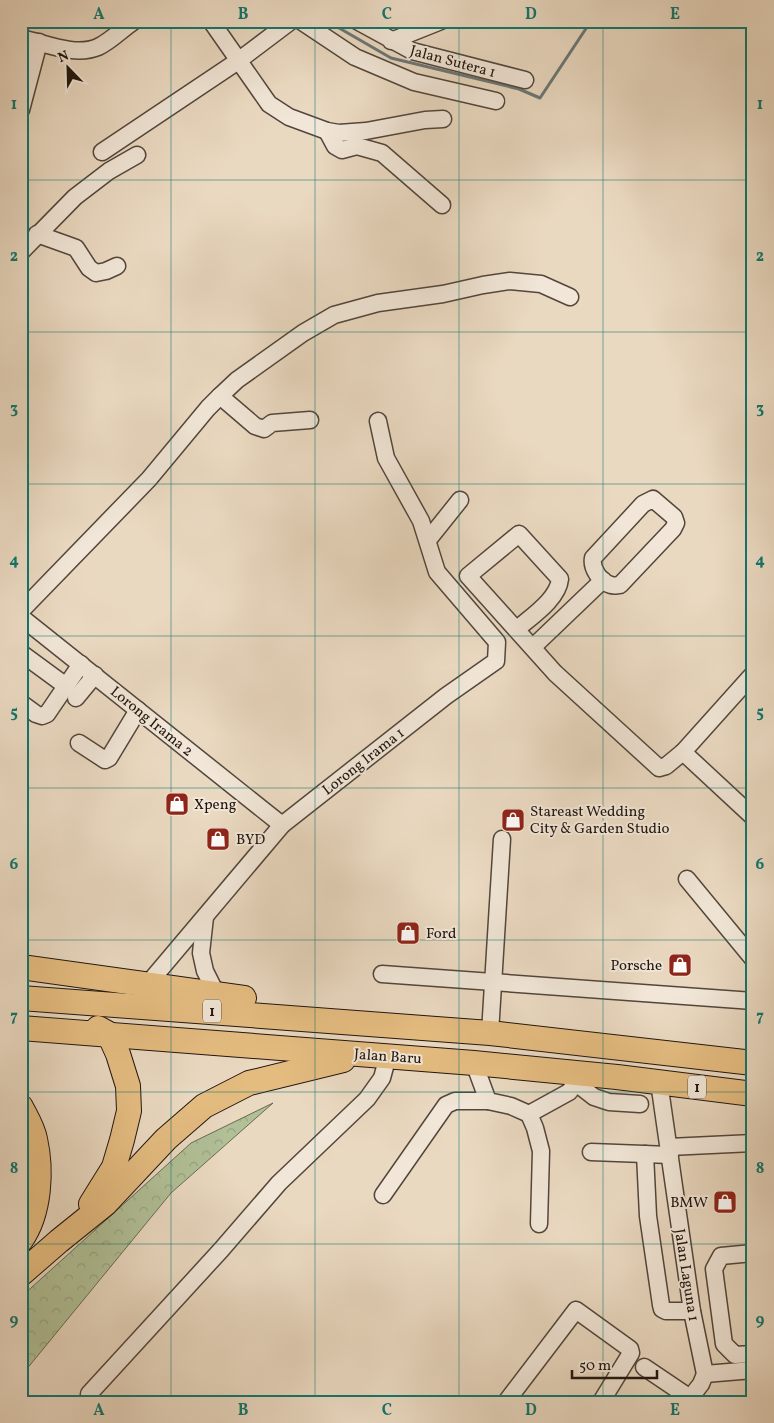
<svg xmlns="http://www.w3.org/2000/svg" width="774" height="1423" font-family="Vollkorn,serif">
  <style>
    .forest { fill: url(#forest-crowns); stroke: #686a53 }
    .lines { fill: none; stroke-linecap: round; stroke-linejoin: round }
    .stream { stroke: #6a7777; stroke-width: 3 }
    .minor-casing { stroke: #52463c; stroke-width: 19 }
    .highway-casing { stroke: #20150f; stroke-width: 26 }
    .minor { stroke: #f1e6d7; stroke-width: 16 }
    .highway { stroke: #e5bc80; stroke-width: 24 }
    .grid { fill: none; stroke: #0f766e; stroke-width: 1; stroke-opacity: 0.55 }
    .labels { text-anchor: middle; stroke-width: 4; stroke-linejoin: round; paint-order: stroke }
    .shield { fill: #f1e6d7; stroke: #5f544b; stroke-width: 1 }
    .shield-label { font-size: 14px; font-weight: bold; fill: #20150f }
    .street-label { font-size: 15px; fill: #20150f; stroke: #f1e6d7 }
    .poi-label { font-size: 15px; fill: #20150f; stroke: #f1e6d7; text-anchor: start }
    .neatline { fill: none; stroke: #0f766e; stroke-width: 2 }
    .grid-label { font-size: 16px; text-anchor: middle; font-weight: bold; fill: #0f766e }
  </style>
  <defs>
    <pattern id="forest-crowns" width="20" height="18" patternUnits="userSpaceOnUse" patternTransform="scale(1.25)"><rect width="20" height="18" fill="#b1c097"/><path d="M2 6a3 3 0 1 1 6 0M12 15a3 3 0 1 1 6 0" fill="none" stroke="#98a481"/></pattern>
  </defs>
  <rect width="100%" height="100%" fill="#ead9c1"/>
  <filter id="stains"><feTurbulence type="fractalNoise" baseFrequency=".004" numOctaves="4"/><feColorMatrix values="0 0 0 0 .2 0 0 0 0 .09 0 0 0 0 .02 0 0 0 .5 -.17"/></filter>
  <radialGradient id="worn" r=".72"><stop offset=".6" stop-color="#630" stop-opacity="0"/><stop offset="1" stop-color="#630" stop-opacity=".3"/></radialGradient>
  <polygon class="forest" points="273,1103 171,1193 21,1376 21,1297 191,1143"/>
  <g class="lines">
    <polyline class="stream" points="327,21 391,58 519,89 540,98 591,21"/>
    <g class="minor-casing">
      <g id="minor">
        <polyline points="211,21 269,104 289,117 327,131 339,133 366,131 425,120 443,119"/>
        <polyline points="301,21 355,57 414,82 496,101"/>
        <polyline points="357,21 412,51 525,80"/>
        <path d="M21,38C45,43 75,57 98,47C111,41 122,29 134,21"/>
        <polyline points="391,41 441,21"/>
        <polyline points="21,110 39,42"/>
        <polyline points="327,131 335,146 342,150 357,146 382,153 442,205"/>
        <polyline points="102,152 238,61 291,21"/>
        <polyline points="37,234 76,248 89,268 96,273 106,271 117,266"/>
        <polyline points="21,252 75,197 109,171 137,155"/>
        <polyline points="220,396 255,426 264,429 272,423 310,420"/>
        <path d="M653,499L674,517L676,523L673,529L620,585C617,585 614,586 611,585C600,582 591,568 593,558L643,504Z"/>
        <polyline points="428,540 460,500"/>
        <polyline points="21,611 149,479 208,408 220,396 237,380 303,333 334,315 378,303 443,294 483,285 510,281 541,284 570,297"/>
        <polyline points="21,617 282,825"/>
        <path d="M517,629C532,616 558,599 560,579L519,534L468,576L555,673L659,768L666,766L683,752L753,674"/>
        <polyline points="533,647 603,580"/>
        <polyline points="21,653 66,686"/>
        <polyline points="76,698 95,675"/>
        <polyline points="21,703 36,714 42,716 47,714 81,664"/>
        <polyline points="79,743 105,760 109,758 138,710"/>
        <polyline points="683,752 753,817"/>
        <polyline points="687,879 753,959"/>
        <polyline points="205,917 201,953 205,971 217,995"/>
        <polyline points="382,974 753,1001"/>
        <polyline points="147,985 282,825 446,696 496,661 497,642 437,572 421,521 386,458 378,421"/>
        <polyline points="490,1033 502,839"/>
        <polyline points="474,1063 488,1101 511,1106 529,1114 535,1128 541,1151 539,1224"/>
        <polyline points="581,1074 576,1083 594,1097 609,1102 640,1104"/>
        <polyline points="659,1082 692,1311 705,1374 701,1384 687,1402"/>
        <polyline points="529,1114 569,1092 576,1083"/>
        <polyline points="669,1147 753,1143"/>
        <polyline points="591,1152 670,1155"/>
        <polyline points="645,1154 648,1216 661,1305 662,1309 666,1311 692,1311"/>
        <polyline points="383,1195 446,1105 455,1101 488,1101"/>
        <polyline points="753,1253 721,1256 714,1269 724,1344 735,1355 753,1354"/>
        <polyline points="644,1367 690,1398"/>
        <polyline points="705,1374 753,1370"/>
        <polyline points="89,1394 221,1250 279,1183 367,1099 382,1078 388,1056"/>
        <polyline points="506,1402 576,1310 630,1349 631,1353 601,1402"/>
      </g>
    </g>
    <g class="highway-casing">
      <g id="highway">
        <polyline points="21,967 244,998"/>
        <polyline points="21,998 490,1033 753,1063"/>
        <polyline points="21,1028 474,1063 617,1077 753,1094"/>
        <path d="M21,1107C26,1117 33,1128 35,1139C42,1170 40,1213 21,1240"/>
        <polyline points="91,1204 114,1167 122,1140 129,1111 128,1086 118,1054 109,1034 98,1028"/>
        <polyline points="21,1274 59,1241 105,1204 166,1139 204,1106 249,1083 343,1060"/>
      </g>
    </g>
    <use href="#minor" class="minor"/>
    <use href="#highway" class="highway"/>
  </g>
  <path class="grid" d="M171,21V1402M315,21V1402M459,21V1402M603,21V1402M21,180H753M21,332H753M21,484H753M21,636H753M21,788H753M21,940H753M21,1092H753M21,1244H753"/>
  <defs>
    <g id="shop-square" transform="scale(1.25)"><rect x="-9" y="-9" width="18" height="18" rx="4" fill="#8f2418" stroke="#f1e6d7"/><path d="M-5-2.5h2.3a2.7 3.5 0 0 1 5.4 0H5L5.5 6h-11ZM-1.5-2.5h3a1.5 2.3 0 0 0-3 0Z" fill="#fff"/></g>
  </defs>
  <g fill-rule="evenodd">
    <use href="#shop-square" x="177" y="804"/>
    <use href="#shop-square" x="513" y="820"/>
    <use href="#shop-square" x="218" y="839"/>
    <use href="#shop-square" x="408" y="933"/>
    <use href="#shop-square" x="680" y="965"/>
    <use href="#shop-square" x="725" y="1202"/>
  </g>
  <g class="labels">
    <g class="shield">
      <rect x="203" y="999.5" width="18" height="23" rx="4"/>
      <rect x="688" y="1075.5" width="18" height="23" rx="4"/>
    </g>
    <g class="shield-label">
      <text x="212" y="1016">1</text>
      <text x="697" y="1092">1</text>
    </g>
    <g class="street-label">
      <text transform="translate(453 61) rotate(15)" y="5">Jalan Sutera 1</text>
      <text transform="translate(152 721) rotate(39)" y="5">Lorong Irama 2</text>
      <text transform="translate(363 761) rotate(-38)" y="5">Lorong Irama 1</text>
      <text transform="translate(388 1056) rotate(4)" y="5">Jalan Baru</text>
      <text transform="translate(687 1275) rotate(81)" y="5">Jalan Laguna 1</text>
    </g>
    <g class="poi-label">
      <text x="194" y="809">Xpeng</text>
      <text x="530" y="816">Stareast Wedding<tspan x="530" dy="17">City &amp; Garden Studio</tspan></text>
      <text x="236" y="844">BYD</text>
      <text x="426" y="938">Ford</text>
      <text x="662" y="970" text-anchor="end">Porsche</text>
      <text x="708" y="1207" text-anchor="end">BMW</text>
    </g>
  </g>
  <rect width="774" height="1423" fill="none" stroke="#ead9c1" stroke-width="55"/>
  <g transform="translate(68 68) rotate(337)" stroke="#f1e6d7" stroke-width="4" paint-order="stroke">
  <path d="M0-4L9 19L0 12L-9 19Z" fill="#20150f"/>
  <text y="-8" font-size="14" font-weight="bold" text-anchor="middle" fill="#20150f">N</text>
  </g>
  <path d="M572 1370v8h85v-8" fill="none" stroke="#20150f" stroke-width="2.5"/>
  <text x="579" y="1370" font-size="15" fill="#20150f" stroke="#f1e6d7" stroke-width="4" paint-order="stroke">50 m</text>
  <rect x="28" y="28" width="718" height="1368" class="neatline"/>
  <g class="grid-label">
    <text x="99" y="19">A</text>
    <text x="243" y="19">B</text>
    <text x="387" y="19">C</text>
    <text x="531" y="19">D</text>
    <text x="675" y="19">E</text>
    <text x="14" y="109">1</text>
    <text x="760" y="109">1</text>
    <text x="14" y="261">2</text>
    <text x="760" y="261">2</text>
    <text x="14" y="413">3</text>
    <text x="760" y="413">3</text>
    <text x="14" y="565">4</text>
    <text x="760" y="565">4</text>
    <text x="14" y="717">5</text>
    <text x="760" y="717">5</text>
    <text x="14" y="869">6</text>
    <text x="760" y="869">6</text>
    <text x="14" y="1021">7</text>
    <text x="760" y="1021">7</text>
    <text x="14" y="1173">8</text>
    <text x="760" y="1173">8</text>
    <text x="14" y="1325">9</text>
    <text x="760" y="1325">9</text>
    <text x="99" y="1415">A</text>
    <text x="243" y="1415">B</text>
    <text x="387" y="1415">C</text>
    <text x="531" y="1415">D</text>
    <text x="675" y="1415">E</text>
  </g>
  <rect width="100%" height="100%" filter="url(#stains)"/>
  <rect width="100%" height="100%" fill="url(#worn)"/>
</svg>
